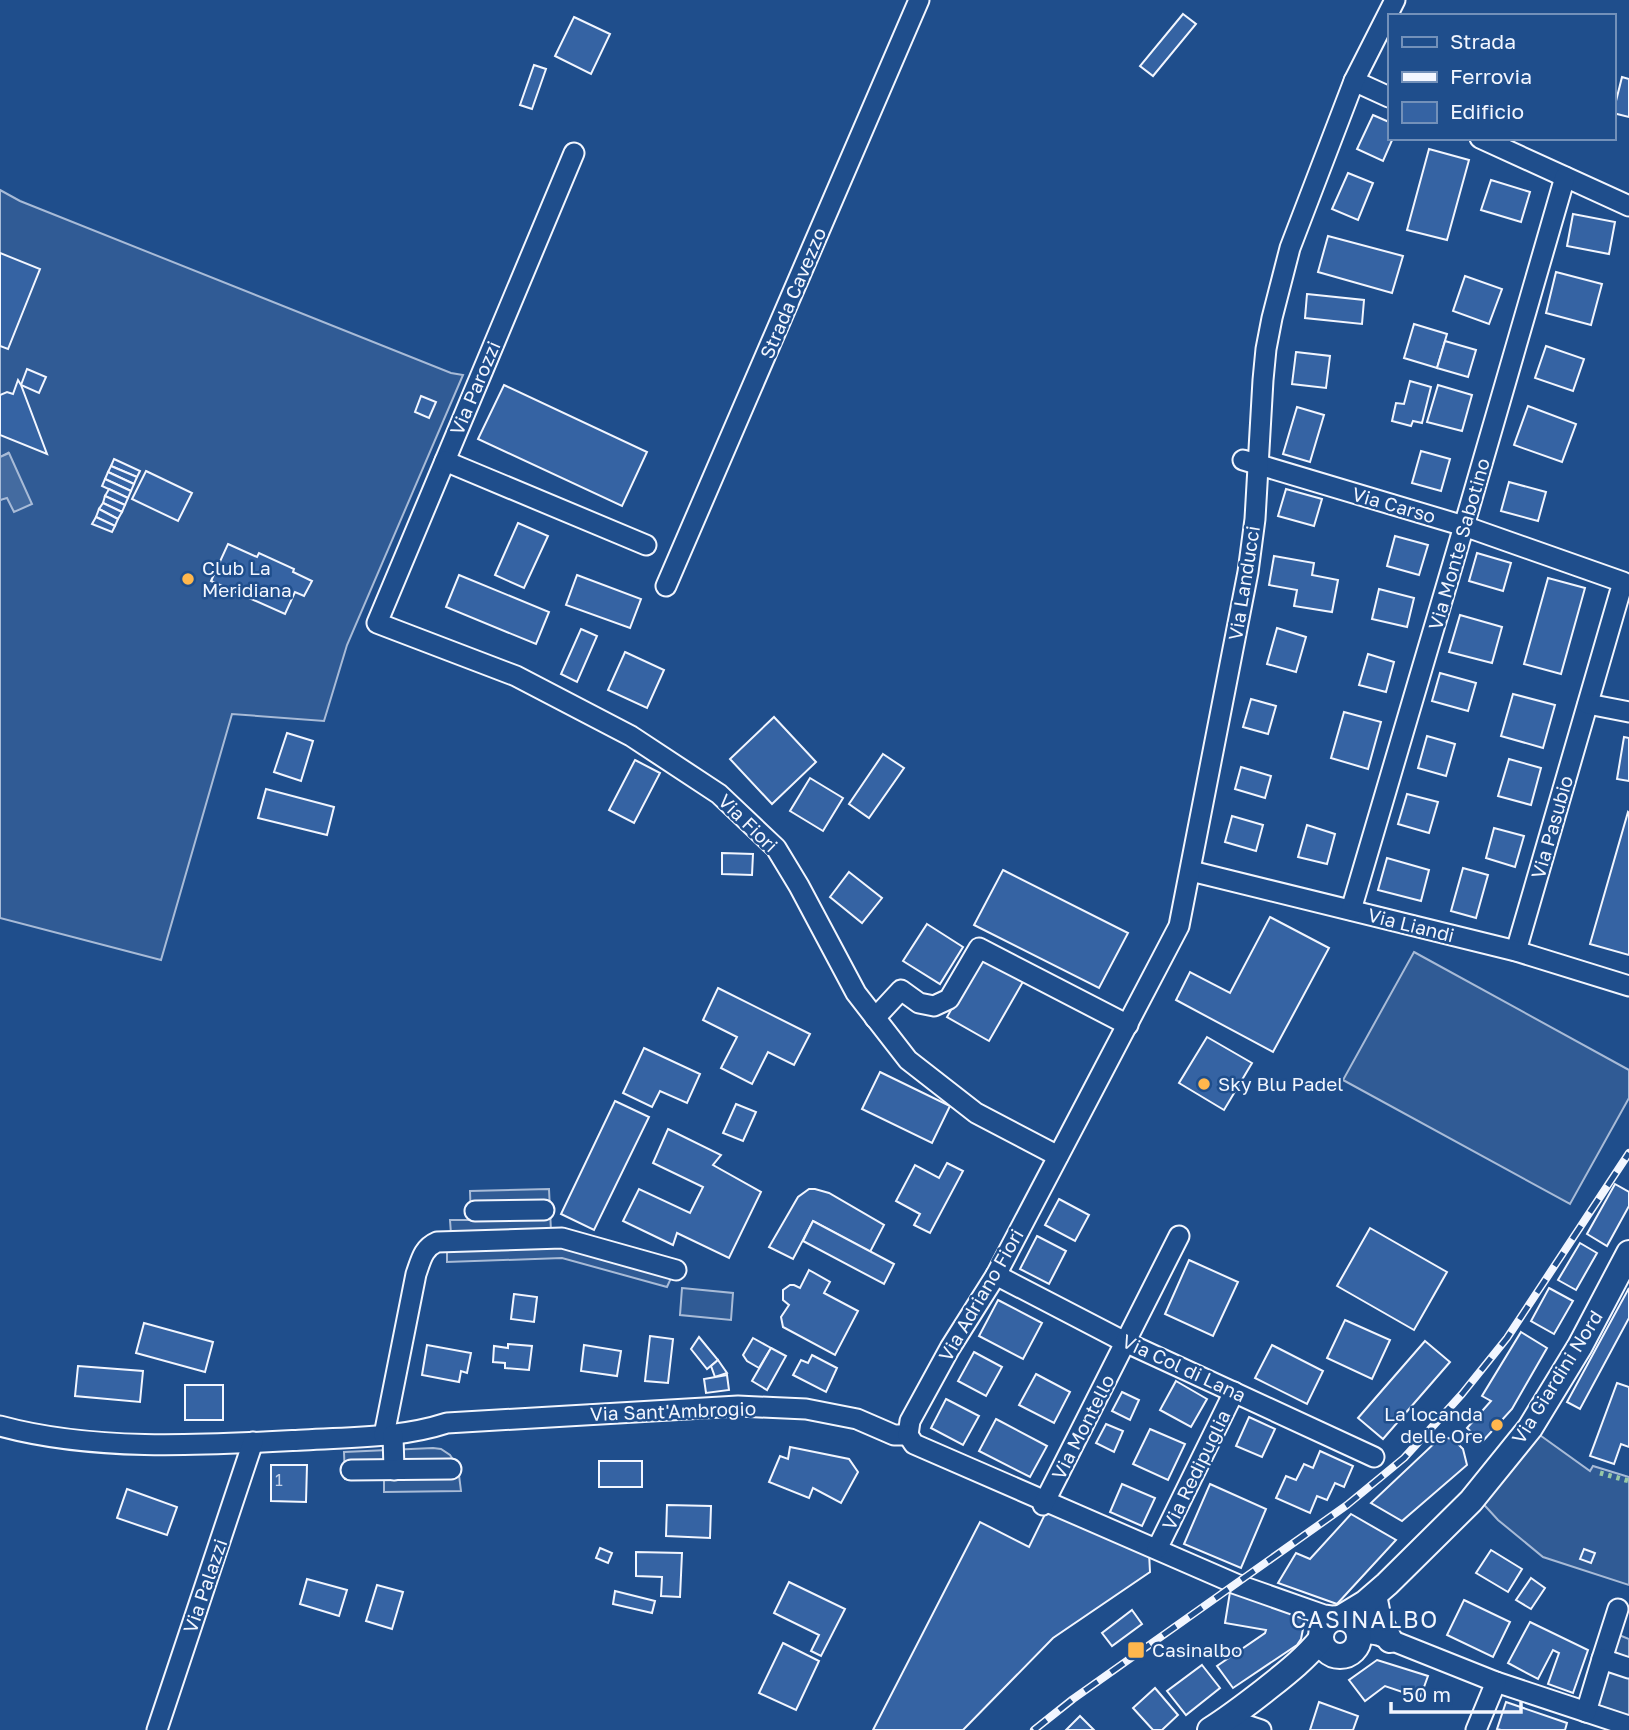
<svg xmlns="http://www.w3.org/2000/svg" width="1629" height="1730" font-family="'Golos Text',sans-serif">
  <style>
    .built { fill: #305b95; stroke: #a8bbd7; stroke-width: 2 }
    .water { fill: #446ba0; stroke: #a8bbd7; stroke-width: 2 }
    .building { fill: #3563a3; stroke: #f2f6ff; stroke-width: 2 }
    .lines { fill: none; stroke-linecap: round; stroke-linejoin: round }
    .minor-casing { stroke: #f2f6ff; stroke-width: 23 }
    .major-casing { stroke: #f2f6ff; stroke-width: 28 }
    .minor { stroke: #1f4e8c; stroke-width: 19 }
    .major { stroke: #1f4e8c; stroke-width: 24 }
    .rail-casing { stroke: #f2f6ff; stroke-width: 8 }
    .rail { stroke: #1f4e8c; stroke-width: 5; stroke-dasharray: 16; stroke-linecap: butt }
    .hedge { stroke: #97c8a6; stroke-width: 5; stroke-dasharray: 3.5 5; stroke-linecap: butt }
    .poi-dot { fill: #ffb74d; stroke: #1f4e8c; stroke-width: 2.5 }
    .labels { text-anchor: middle; stroke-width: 5; stroke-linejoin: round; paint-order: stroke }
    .number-label { font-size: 16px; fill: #c3d1e8 }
    .street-label { font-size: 19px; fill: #f2f6ff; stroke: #1f4e8c }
    .poi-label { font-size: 19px; fill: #f2f6ff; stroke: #1f4e8c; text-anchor: start }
    .quarter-label { font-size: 23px; letter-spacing: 2px; fill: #f2f6ff; stroke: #1f4e8c }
  </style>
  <rect width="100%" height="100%" fill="#1f4e8c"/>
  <g class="built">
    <polygon points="0,190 20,201 451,373 463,375 347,645 324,721 232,714 161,960 0,918 0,500 7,497 8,453 0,457"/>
    <polygon points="1414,952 1629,1070 1629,1098 1570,1204 1343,1080"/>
    <polygon points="549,1189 551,1231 451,1234 450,1220 471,1220 470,1191"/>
    <polygon points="564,1245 672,1276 667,1287 562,1258 447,1262 447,1249"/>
    <polygon points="682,1288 733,1293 731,1320 680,1315"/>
    <polygon points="1530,1428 1590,1471 1593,1466 1629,1477 1629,1585 1543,1557 1498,1520 1476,1496"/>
    <polygon points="433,1448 441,1449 450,1455 458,1467 461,1491 384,1492 384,1478 345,1479 344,1452"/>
    <polygon points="1619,1635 1629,1639 1629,1726 1586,1712"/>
  </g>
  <polygon class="water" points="9,453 32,504 14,512 7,498 0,500 0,457"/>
  <g class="building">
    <polygon points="1183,14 1196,24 1153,76 1140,66"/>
    <polygon points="574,17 610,34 591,74 555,56"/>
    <polygon points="534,65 546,69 532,109 520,105"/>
    <polygon points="1622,77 1629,79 1629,117 1613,113"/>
    <polygon points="1373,115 1389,122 1389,138 1393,138 1383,161 1357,149"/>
    <polygon points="1429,149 1469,160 1447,240 1407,230"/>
    <polygon points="1348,173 1373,183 1358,220 1332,209"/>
    <polygon points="1491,180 1530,192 1521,222 1481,210"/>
    <polygon points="1573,214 1615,222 1609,254 1567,246"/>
    <polygon points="1328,236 1403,256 1392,293 1318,272"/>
    <polygon points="0,253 40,269 8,349 0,346"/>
    <polygon points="1556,272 1602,284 1591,325 1546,313"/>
    <polygon points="1465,276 1502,289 1489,324 1453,311"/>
    <polygon points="1307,294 1364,300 1362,324 1305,318"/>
    <polygon points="1414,324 1447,334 1437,368 1404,358"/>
    <polygon points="1445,341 1476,350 1468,377 1437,368"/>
    <polygon points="1546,346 1584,359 1573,391 1535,378"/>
    <polygon points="1296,352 1330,356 1326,388 1292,384"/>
    <polygon points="27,369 46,377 39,393 21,385"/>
    <polygon points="18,380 21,385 47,454 0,435 0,395 7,392 13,394"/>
    <polygon points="1410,381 1431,387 1422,423 1413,421 1411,426 1392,421 1396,403 1404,404"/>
    <polygon points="504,385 647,452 622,506 478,439"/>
    <polygon points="1438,385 1472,395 1462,431 1427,422"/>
    <polygon points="421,396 436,402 429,418 415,412"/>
    <polygon points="1528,406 1576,424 1562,462 1514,445"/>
    <polygon points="1297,407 1324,415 1310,462 1283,454"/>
    <polygon points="1421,451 1450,459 1441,491 1412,483"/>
    <polygon points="114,459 140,471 137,477 111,466"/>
    <polygon points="111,466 137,477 134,484 108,472"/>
    <polygon points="146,471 192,493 178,521 132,499"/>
    <polygon points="108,472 134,484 131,491 105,479"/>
    <polygon points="105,479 131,491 128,498 102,486"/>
    <polygon points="1509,482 1546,492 1538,521 1501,511"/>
    <polygon points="109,489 128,498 125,505 105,496"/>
    <polygon points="1286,489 1322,499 1314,526 1278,516"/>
    <polygon points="105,496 125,505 122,512 103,503"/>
    <polygon points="103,503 122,512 118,519 99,509"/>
    <polygon points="99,509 118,519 115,526 96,517"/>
    <polygon points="96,517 115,526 112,532 92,524"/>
    <polygon points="518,523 548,536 524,588 495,575"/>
    <polygon points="1395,536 1428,545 1419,575 1387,566"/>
    <polygon points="228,544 257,557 259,553 294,569 293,572 312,581 304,596 295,592 285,614 211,581"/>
    <polygon points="1477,553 1511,563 1503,591 1469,581"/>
    <polygon points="1274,556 1314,563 1312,575 1338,580 1332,612 1294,606 1297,590 1269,585"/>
    <polygon points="459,575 549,612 536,644 446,607"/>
    <polygon points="577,575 641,599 630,628 566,605"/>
    <polygon points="1548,578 1585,588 1561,674 1524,664"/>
    <polygon points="1379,589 1414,598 1407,627 1372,619"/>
    <polygon points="1460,615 1502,627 1492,663 1449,652"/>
    <polygon points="1277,628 1306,637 1296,672 1267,664"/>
    <polygon points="581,629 597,636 577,682 561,674"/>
    <polygon points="625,652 664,670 647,708 608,690"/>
    <polygon points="1368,654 1394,662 1386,692 1359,685"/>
    <polygon points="1440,673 1476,683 1468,711 1432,701"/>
    <polygon points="1513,694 1555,705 1543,748 1501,736"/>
    <polygon points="1251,699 1276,706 1268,734 1243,727"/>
    <polygon points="1344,712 1381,722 1368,769 1331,758"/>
    <polygon points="774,717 816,762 772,804 730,759"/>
    <polygon points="287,733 313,741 301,781 274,772"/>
    <polygon points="1427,736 1455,744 1446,776 1418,768"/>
    <polygon points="1624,737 1629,738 1629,781 1617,779"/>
    <polygon points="883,754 904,768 869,818 849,804"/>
    <polygon points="1509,759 1541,768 1531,805 1498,796"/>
    <polygon points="635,760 660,773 634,823 609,810"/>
    <polygon points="1241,767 1271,776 1265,798 1235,789"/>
    <polygon points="810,778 843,798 823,831 790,811"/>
    <polygon points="266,789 334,807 327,835 258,818"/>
    <polygon points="1407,794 1438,802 1429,833 1398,824"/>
    <polygon points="1628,812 1629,813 1629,955 1590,944"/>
    <polygon points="1232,816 1263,825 1256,851 1225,842"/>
    <polygon points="1307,825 1335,834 1327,864 1298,857"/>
    <polygon points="1494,828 1524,836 1515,867 1486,858"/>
    <polygon points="722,853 753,854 752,875 722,874"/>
    <polygon points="1387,858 1429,870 1421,901 1378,890"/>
    <polygon points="1463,868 1488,875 1476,918 1451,911"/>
    <polygon points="1003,870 1128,933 1099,988 974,925"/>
    <polygon points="849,872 882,898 862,923 830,897"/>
    <polygon points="1270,917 1329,948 1273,1052 1176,1000 1190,972 1230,993"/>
    <polygon points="927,924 963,947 940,984 903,961"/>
    <polygon points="981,956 1024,980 989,1041 947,1017"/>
    <polygon points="718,988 810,1034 794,1065 768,1052 752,1084 721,1068 737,1037 703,1020"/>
    <polygon points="1207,1037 1252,1063 1224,1110 1179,1083"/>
    <polygon points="644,1048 700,1074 687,1103 660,1091 652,1107 623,1093"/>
    <polygon points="880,1072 950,1106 932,1143 862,1109"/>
    <polygon points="615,1101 649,1117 594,1230 561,1214"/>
    <polygon points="736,1104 756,1112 743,1141 723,1133"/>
    <polygon points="668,1129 721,1155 713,1165 761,1192 729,1258 677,1233 673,1245 623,1221 639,1189 690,1213 703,1187 653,1163"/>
    <polygon points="947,1163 963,1171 930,1233 914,1225 920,1214 896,1201 915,1165 939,1178"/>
    <polygon points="1615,1184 1629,1192 1629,1206 1607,1246 1587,1234"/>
    <polygon points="809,1189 815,1189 829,1193 884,1225 870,1252 813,1221 793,1259 769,1247 798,1197"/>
    <polygon points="1059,1199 1089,1215 1075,1241 1045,1225"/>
    <polygon points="813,1221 894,1264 884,1284 803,1241"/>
    <polygon points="1370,1228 1447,1272 1414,1330 1337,1286"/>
    <polygon points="1037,1236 1066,1251 1049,1284 1020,1269"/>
    <polygon points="1580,1243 1597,1253 1576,1290 1558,1280"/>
    <polygon points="1189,1260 1238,1282 1213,1336 1165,1314"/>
    <polygon points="809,1270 830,1282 824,1293 858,1311 835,1355 783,1327 781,1317 789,1305 783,1300 783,1290 790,1285 794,1285 800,1288"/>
    <polygon points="1549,1288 1573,1301 1554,1334 1531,1321"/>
    <polygon points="1629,1288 1629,1318 1580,1409 1567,1402"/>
    <polygon points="514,1294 537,1297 534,1322 511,1319"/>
    <polygon points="998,1300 1042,1323 1023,1359 979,1336"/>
    <polygon points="1345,1320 1390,1340 1372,1379 1327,1358"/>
    <polygon points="144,1323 213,1342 205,1372 136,1353"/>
    <polygon points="1521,1332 1547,1348 1512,1409 1482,1442 1467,1428 1491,1401 1482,1396"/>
    <polygon points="650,1336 673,1339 668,1383 645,1381"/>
    <polygon points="699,1337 718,1360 707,1369 691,1349"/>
    <polygon points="753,1338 771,1348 759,1368 747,1361 743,1355"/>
    <polygon points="1425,1341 1450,1362 1383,1439 1358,1418"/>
    <polygon points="508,1344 532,1346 529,1370 505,1368 505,1363 493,1362 494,1346 508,1348"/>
    <polygon points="427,1345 471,1353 467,1373 461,1371 459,1382 422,1375"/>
    <polygon points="584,1345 621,1351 617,1376 581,1371"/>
    <polygon points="1272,1345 1323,1371 1307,1404 1255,1378"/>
    <polygon points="771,1348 786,1356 767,1390 752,1381"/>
    <polygon points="974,1352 1002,1367 986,1396 958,1381"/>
    <polygon points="812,1355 837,1368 826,1392 793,1375 801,1360 808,1363"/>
    <polygon points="718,1360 727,1373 715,1377 711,1366"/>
    <polygon points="78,1366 143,1371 140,1402 75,1396"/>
    <polygon points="1036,1374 1070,1392 1054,1423 1019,1405"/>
    <polygon points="727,1375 729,1390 706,1393 704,1379"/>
    <polygon points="1176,1381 1207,1399 1191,1427 1160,1410"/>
    <polygon points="1617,1383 1629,1387 1629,1447 1621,1444 1614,1464 1590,1456"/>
    <rect x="185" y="1385" width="38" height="35"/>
    <polygon points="1122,1392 1139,1400 1130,1420 1112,1411"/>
    <polygon points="946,1399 979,1416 963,1445 931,1428"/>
    <polygon points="1249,1417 1275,1429 1262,1457 1236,1446"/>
    <polygon points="996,1419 1047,1446 1030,1477 979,1451"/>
    <polygon points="1106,1424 1123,1431 1114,1452 1096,1443"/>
    <polygon points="1150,1429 1185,1444 1168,1480 1133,1464"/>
    <polygon points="1441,1437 1453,1439 1463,1449 1467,1465 1402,1521 1371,1503"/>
    <polygon points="790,1447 849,1459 858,1472 841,1503 813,1488 809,1498 769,1482 780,1456 788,1459"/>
    <polygon points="1320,1451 1353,1466 1344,1487 1335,1483 1327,1500 1317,1496 1310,1513 1276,1498 1286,1476 1296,1480 1304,1464 1313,1468"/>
    <rect x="599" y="1461" width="43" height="26"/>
    <polygon points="271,1465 307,1465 306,1502 271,1501"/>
    <polygon points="1122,1484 1155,1498 1142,1526 1110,1512"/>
    <polygon points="1210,1484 1266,1509 1241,1568 1184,1544"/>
    <polygon points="127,1489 177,1507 167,1535 117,1518"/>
    <polygon points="667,1505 711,1506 710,1538 666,1536"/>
    <polygon points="1048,1508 1149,1552 1150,1572 1053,1638 963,1730 873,1730 980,1522 1029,1547"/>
    <polygon points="1351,1514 1396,1540 1337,1604 1278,1583 1296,1553 1310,1559"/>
    <polygon points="600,1548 612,1553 608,1563 596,1558"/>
    <polygon points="1584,1549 1595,1553 1591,1563 1580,1559"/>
    <polygon points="1491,1550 1522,1569 1508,1592 1476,1573"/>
    <polygon points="636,1552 682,1553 680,1597 661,1596 662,1577 636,1576"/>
    <polygon points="1531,1578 1545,1588 1531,1609 1516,1600"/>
    <polygon points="307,1579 347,1590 339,1616 300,1604"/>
    <polygon points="789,1582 845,1609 821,1656 811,1651 819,1635 774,1613"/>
    <polygon points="377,1585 403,1592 392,1629 366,1621"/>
    <polygon points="615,1591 655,1601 652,1613 613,1604"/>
    <polygon points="1230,1592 1302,1613 1305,1619 1301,1639 1297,1645 1233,1688 1217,1666 1265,1633 1266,1630 1225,1623"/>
    <polygon points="1464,1600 1510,1622 1493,1657 1447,1635"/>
    <polygon points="1132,1610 1142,1624 1112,1646 1102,1633"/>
    <polygon points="1530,1622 1588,1650 1573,1693 1548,1684 1559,1653 1553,1650 1538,1679 1508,1663"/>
    <polygon points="783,1643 819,1661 796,1710 759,1693"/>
    <polygon points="1377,1660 1428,1676 1420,1698 1385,1686 1365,1701 1349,1680"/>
    <polygon points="1202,1665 1220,1688 1186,1715 1167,1691"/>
    <polygon points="1155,1688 1178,1715 1162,1730 1153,1730 1133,1708"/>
    <polygon points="1319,1702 1358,1716 1353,1730 1310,1730"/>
    <polygon points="1506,1702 1567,1723 1565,1730 1501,1730 1497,1729"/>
    <polygon points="1080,1716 1094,1730 1066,1730"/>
  </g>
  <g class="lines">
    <g class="minor-casing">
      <g id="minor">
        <polyline points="1354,81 1389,97"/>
        <polyline points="1480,138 1629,206"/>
        <polyline points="574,153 377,623 516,676 631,736 719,794 776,848 799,886 856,993 908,1060 976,1113 1058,1156"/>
        <polyline points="1243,460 1464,526 1623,582 1516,951"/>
        <polyline points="445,461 646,545"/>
        <polyline points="666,586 919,0"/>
        <polyline points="1588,704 1629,712"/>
        <polyline points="1191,871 1516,951 1629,986"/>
        <polyline points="1351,910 1464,526 1565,177"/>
        <polyline points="875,1018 901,990 919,1003 934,1006 949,999 979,948 1128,1025"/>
        <polyline points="475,1211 544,1210"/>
        <polyline points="996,1275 1125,1342 1374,1457"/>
        <path d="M0,1426C95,1452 206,1445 304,1440C352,1437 401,1438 447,1423L738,1406L806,1409L857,1419L894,1435H908"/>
        <path d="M384,1435L416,1274C421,1260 423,1248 437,1242L562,1238L676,1270"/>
        <polyline points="393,1435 394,1470"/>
        <polyline points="908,1435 910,1421 950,1348 996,1275 1179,926 1248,572 1255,519 1263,380 1266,349 1272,318 1290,248 1354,81 1395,0"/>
        <polyline points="908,1435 914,1444 1236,1584 1324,1615 1338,1617"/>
        <polyline points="351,1470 451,1469"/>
        <polyline points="1043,1505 1179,1236"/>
        <polyline points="1157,1549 1234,1392"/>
        <polyline points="1359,1632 1378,1635 1496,1682 1629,1726"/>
        <polyline points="1602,1659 1618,1609"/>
        <polyline points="1586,1712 1602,1659 1629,1668"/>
        <polyline points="1228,1719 1261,1730"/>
        <polyline points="157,1730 253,1442"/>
        <polyline points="1476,1730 1496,1682"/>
      </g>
    </g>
    <g class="major-casing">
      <g id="major">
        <polyline points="1375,1600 1379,1620 1390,1640"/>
        <polyline points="1342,1617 1365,1603 1387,1584 1471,1501 1530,1428 1580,1346 1629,1253"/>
        <circle cx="1340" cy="1637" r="19"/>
        <path d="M1210,1730C1229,1718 1246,1705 1264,1691C1284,1675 1305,1659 1321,1639"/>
      </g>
    </g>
    <use href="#minor" class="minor"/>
    <use href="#major" class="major"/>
    <g class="rail-casing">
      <polyline id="rail" points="1034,1730 1073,1699 1347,1505 1404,1458 1462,1394 1507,1338 1629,1153"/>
    </g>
    <use href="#rail" class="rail"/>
    <polyline class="hedge" points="1600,1473 1629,1481"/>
  </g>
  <g class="poi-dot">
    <circle cx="188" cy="579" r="7"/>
    <circle cx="1204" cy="1084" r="7"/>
    <circle cx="1497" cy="1425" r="7"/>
    <rect x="1127" y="1641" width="18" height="18" rx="3.5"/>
  </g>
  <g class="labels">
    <g class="number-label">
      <text x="279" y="1486">1</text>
    </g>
    <g class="street-label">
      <text transform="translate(793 293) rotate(-67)" y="7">Strada Cavezzo</text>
      <text transform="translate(475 388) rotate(-67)" y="7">Via Parozzi</text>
      <text transform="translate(1394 505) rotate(16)" y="7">Via Carso</text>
      <text transform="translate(1459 544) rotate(-74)" y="7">Via Monte Sabotino</text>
      <text transform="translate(1244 583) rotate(-81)" y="7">Via Landucci</text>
      <text transform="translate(748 823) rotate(44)" y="7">Via Fiori</text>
      <text transform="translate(1552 827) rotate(-74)" y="7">Via Pasubio</text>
      <text transform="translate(1411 925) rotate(14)" y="7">Via Liandi</text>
      <text transform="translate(981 1295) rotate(-60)" y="7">Via Adriano Fiori</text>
      <text transform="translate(1184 1368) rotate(25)" y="7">Via Col di Lana</text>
      <text transform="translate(1557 1377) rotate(-58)" y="7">Via Giardini Nord</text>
      <text transform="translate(673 1411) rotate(-2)" y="7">Via Sant'Ambrogio</text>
      <text transform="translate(1083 1427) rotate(-63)" y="7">Via Montello</text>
      <text transform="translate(1196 1470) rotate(-64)" y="7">Via Redipuglia</text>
      <text transform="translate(205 1586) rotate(-71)" y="7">Via Palazzi</text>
    </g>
    <g class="poi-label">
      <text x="202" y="575">Club La<tspan x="202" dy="22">Meridiana</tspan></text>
      <text x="1218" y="1091">Sky Blu Padel</text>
      <text x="1483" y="1421" text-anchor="end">La locanda<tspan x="1483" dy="22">delle Ore</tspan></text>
      <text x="1152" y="1657">Casinalbo</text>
    </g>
    <g class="quarter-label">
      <text x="1365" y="1628">CASINALBO</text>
    </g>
  </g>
  <rect x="1388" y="14" width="228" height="126" fill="#1f4e8c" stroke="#7391ba" stroke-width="2"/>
  <rect x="1402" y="37" width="35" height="10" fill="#1f4e8c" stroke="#7391ba" stroke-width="2"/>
  <text x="1450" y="49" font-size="21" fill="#f2f6ff">Strada</text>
  <rect x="1402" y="72" width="35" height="10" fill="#f2f6ff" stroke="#7391ba" stroke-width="2"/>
  <text x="1450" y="84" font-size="21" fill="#f2f6ff">Ferrovia</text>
  <rect x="1402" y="102" width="35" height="21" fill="#3563a3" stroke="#7391ba" stroke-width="2"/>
  <text x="1450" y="119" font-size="21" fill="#f2f6ff">Edificio</text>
  <path d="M1391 1702v10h130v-10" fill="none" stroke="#f2f6ff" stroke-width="3.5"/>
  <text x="1402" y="1702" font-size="21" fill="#f2f6ff" stroke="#1f4e8c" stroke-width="5" paint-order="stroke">50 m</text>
</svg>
